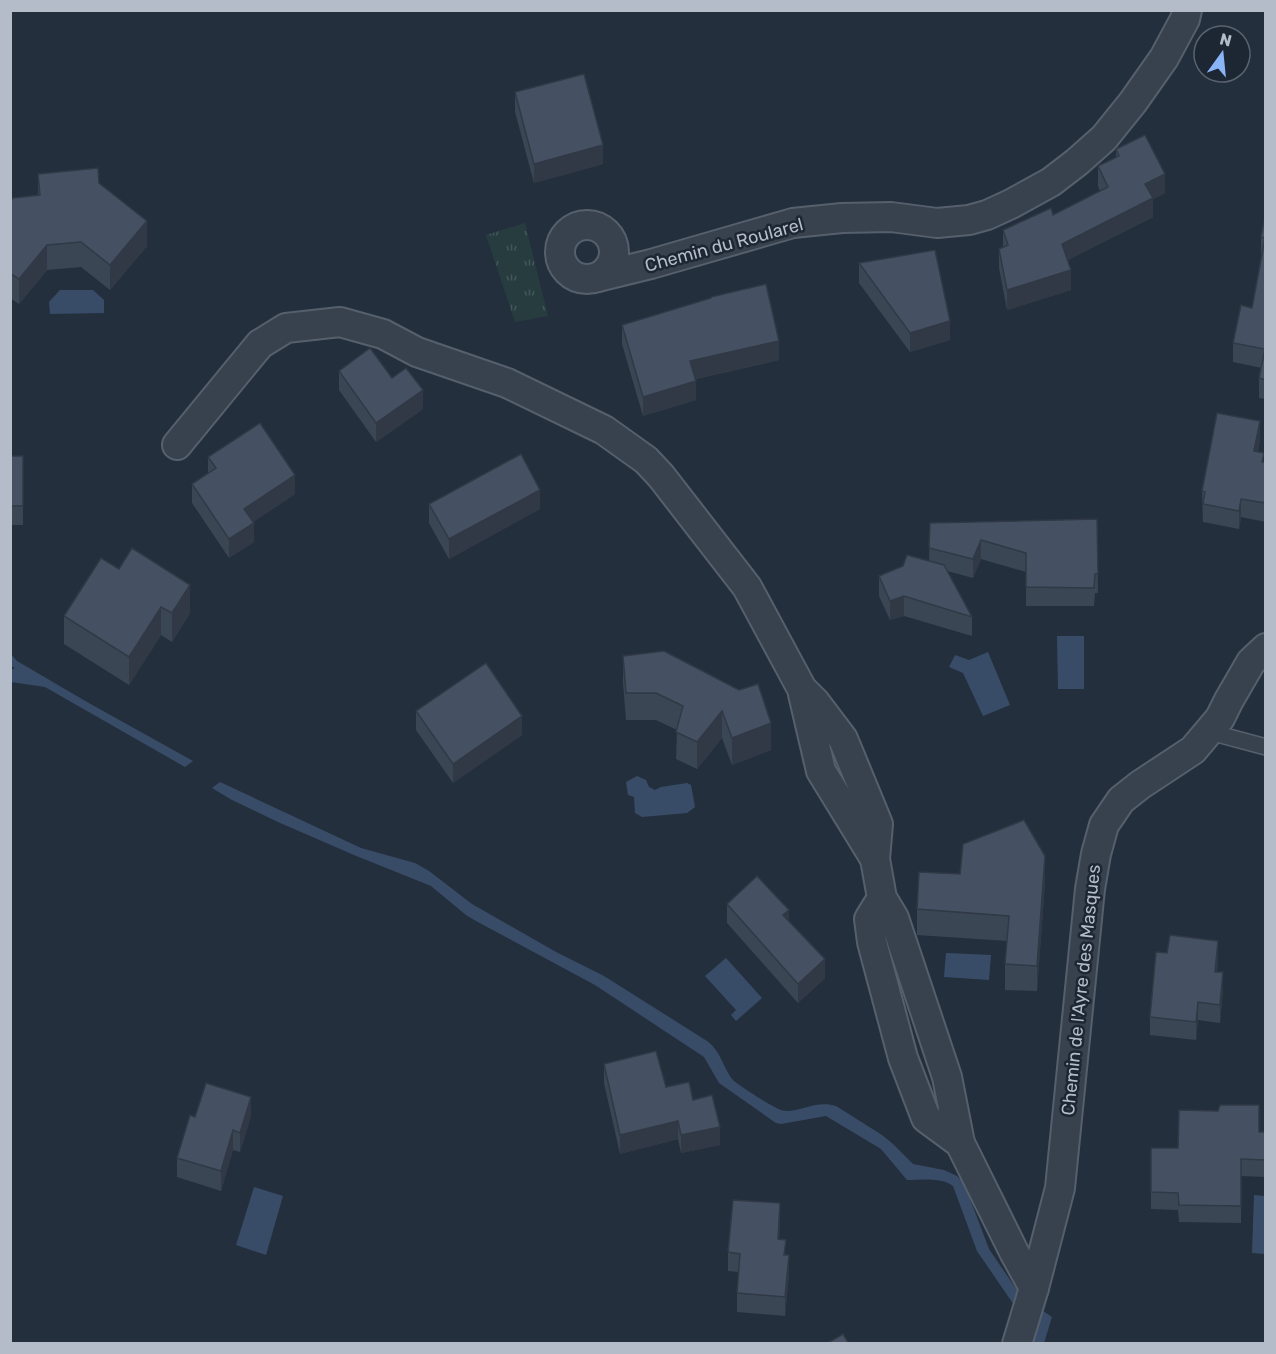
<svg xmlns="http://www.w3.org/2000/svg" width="1276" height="1354" font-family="Rubik,sans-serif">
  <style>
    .grass { fill: url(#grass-tufts) }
    .water { fill: #394c67 }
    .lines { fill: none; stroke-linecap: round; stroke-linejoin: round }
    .service-casing { stroke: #565f6c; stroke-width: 18 }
    .minor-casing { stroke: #565f6c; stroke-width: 32 }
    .service { stroke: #38414e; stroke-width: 15 }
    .minor { stroke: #38414e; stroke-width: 28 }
    .wall { fill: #3b4654 }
    .shaded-wall { fill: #303945 }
    .building { fill: #455162; stroke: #303945; stroke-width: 1.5 }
    .labels { text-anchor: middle; stroke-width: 5; stroke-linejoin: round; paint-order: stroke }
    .street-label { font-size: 18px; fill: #b4bcc9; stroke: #1d2633 }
  </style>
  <defs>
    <pattern id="grass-tufts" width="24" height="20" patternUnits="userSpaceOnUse" patternTransform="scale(1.5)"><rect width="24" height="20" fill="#263c3f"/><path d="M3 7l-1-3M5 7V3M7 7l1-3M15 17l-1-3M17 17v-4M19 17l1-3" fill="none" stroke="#435659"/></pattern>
  </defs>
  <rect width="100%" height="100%" fill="#242f3e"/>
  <polygon class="grass" points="525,223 548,316 515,322 486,235"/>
  <g class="water">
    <polygon points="60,290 93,290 104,300 104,313 50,314 49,302"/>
    <polygon points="1057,636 1084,636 1084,689 1058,689"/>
    <polygon points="988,652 1010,705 983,716 963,673 949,667 955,655 969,660"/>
    <polygon points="10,653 17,661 87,702 193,761 185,767 45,687 11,682 11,669 15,669 11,665"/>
    <polygon points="637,776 646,780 649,787 655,790 661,787 687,783 691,785 695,807 687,813 642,817 635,813 634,797 628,795 626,782"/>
    <path d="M220,782L361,848L415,863L429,871L472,904L556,952L604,976L707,1041C721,1051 723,1068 733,1080C738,1085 774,1108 781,1110C795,1115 815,1099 836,1106L882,1135L893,1144L913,1164L944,1170L957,1176L964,1183L989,1249L1019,1293L1014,1305L977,1251L953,1186C942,1177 921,1180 907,1180L881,1149L826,1116L781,1124L776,1123L719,1083L704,1057L595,985L476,921L466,915L431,886L354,855L278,822L232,800L212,788Z"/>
    <polygon points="946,953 991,955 989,980 944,977"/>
    <polygon points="726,958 762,998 736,1021 731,1015 736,1010 705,976"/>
    <polygon points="254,1187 283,1196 266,1255 236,1245"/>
    <polygon points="1254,1195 1265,1196 1265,1254 1252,1253"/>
    <polygon points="1043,1311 1052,1317 1044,1343 1032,1343"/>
  </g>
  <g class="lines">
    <g class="service-casing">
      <polyline id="service" points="1210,732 1266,747"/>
    </g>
    <g class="minor-casing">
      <g id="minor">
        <circle cx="587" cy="252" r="27"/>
        <polyline points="598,277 651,264 793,223 842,218 891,217 937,223 969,220 987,215 1011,204 1051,182 1077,162 1104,138 1133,102 1164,58 1185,19 1187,10"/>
        <polyline points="177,445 260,344 286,328 340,322 383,334 417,352 507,383 604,430 646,460 661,476 747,587 802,689 815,702 843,739 878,824 875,859 882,898 894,918 947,1077 960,1143"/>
        <polyline points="803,694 821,771 875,859"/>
        <polyline points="882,898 869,919 872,942 903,1058 926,1118 960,1143 1014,1252 1034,1288"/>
        <polyline points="1017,1344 1034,1288 1060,1188 1090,889 1096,854 1104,825 1121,800 1140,785 1193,750 1220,718 1229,700 1251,662 1266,648"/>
      </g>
    </g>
    <use href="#service" class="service"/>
    <use href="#minor" class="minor"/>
  </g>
  <g class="wall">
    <polygon points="515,92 603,164 534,183 515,112"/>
    <polygon points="1116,149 1165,193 1153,199 1153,217 1068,260 1071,290 1007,310 999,268 999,249 1003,247 1003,230 1053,215 1100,191 1098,186 1098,166 1116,158"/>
    <polygon points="38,174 99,183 147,246 110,290 81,267 47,270 19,304 10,298 10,201 38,195"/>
    <polygon points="1266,212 1266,399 1259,398 1259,378 1262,368 1233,362 1233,343 1252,308 1262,256 1261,256 1261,237"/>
    <polygon points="859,263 950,340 910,352 859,283"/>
    <polygon points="622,325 779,360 696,379 696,400 643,416 622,344"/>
    <polygon points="339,371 392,378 423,409 376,442 339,390"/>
    <polygon points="1260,440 1258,452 1264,462 1266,462 1266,522 1241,517 1239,529 1203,522 1202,491"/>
    <rect x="10" y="456" width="13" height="69"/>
    <polygon points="208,457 295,494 253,522 254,542 229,558 192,503 192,484 208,473"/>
    <polygon points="429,504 540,509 449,559 429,523"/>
    <polygon points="1097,519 1098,593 1095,593 1094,606 1026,606 1026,572 981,559 973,578 947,571 972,617 972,636 904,616 890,620 879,596 879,576 929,561 930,523"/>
    <polygon points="101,558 190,613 172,642 161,635 129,685 64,644 64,616"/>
    <polygon points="664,651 771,750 732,765 722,738 697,769 676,759 677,730 656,720 626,720 623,683 623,656"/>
    <polygon points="416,711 522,735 453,783 416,730"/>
    <polygon points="1045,882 1037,991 1005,990 1005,964 1007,941 917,935 917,909"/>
    <polygon points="727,904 789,922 825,978 798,1003 727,923"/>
    <polygon points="1218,959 1217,972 1223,990 1220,1023 1198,1020 1196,1040 1150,1035 1150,1017"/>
    <polygon points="604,1064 666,1087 693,1100 720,1145 681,1153 678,1139 620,1154 604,1083"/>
    <polygon points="251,1116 240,1152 233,1150 221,1191 177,1177 177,1158 195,1117"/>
    <polygon points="1259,1132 1266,1132 1266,1177 1241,1176 1241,1223 1179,1222 1178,1210 1151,1209 1151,1148 1178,1148"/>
    <polygon points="780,1222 779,1239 786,1255 789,1274 785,1316 737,1312 737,1293 739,1272 728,1271 728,1252"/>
  </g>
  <g class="shaded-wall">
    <polygon points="603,145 603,164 534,183 534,164"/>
    <polygon points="1165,174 1165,193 1153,199 1153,217 1062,263 1062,244 1145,184"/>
    <polygon points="147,221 147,246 110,290 110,265"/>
    <polygon points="47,245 47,270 19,304 19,279"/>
    <polygon points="1071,270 1071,290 1007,310 1007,290"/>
    <polygon points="950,321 950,340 910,352 910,333"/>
    <polygon points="779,341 779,360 690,380 690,361"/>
    <polygon points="696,381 696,400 643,416 643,397"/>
    <polygon points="423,390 423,409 376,442 376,423"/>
    <polygon points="1260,421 1260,440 1254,469 1254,451"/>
    <polygon points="295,475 295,494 244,528 244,509"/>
    <polygon points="540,490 540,509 449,559 449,539"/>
    <polygon points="1241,499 1241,517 1239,529 1239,511"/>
    <polygon points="254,523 254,542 229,558 229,539"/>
    <polygon points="981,540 981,559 973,578 973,559"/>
    <polygon points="190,585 190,613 172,642 172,613"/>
    <polygon points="904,596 904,616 890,620 890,601"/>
    <polygon points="161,607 161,635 129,685 129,657"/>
    <polygon points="722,711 722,738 697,769 697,742"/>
    <polygon points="522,716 522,735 453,783 453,764"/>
    <polygon points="771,723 771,750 732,765 732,738"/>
    <polygon points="1045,856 1045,882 1037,991 1037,966"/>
    <polygon points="789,910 789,929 783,915"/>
    <polygon points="1218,941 1218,959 1215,990 1215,972"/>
    <polygon points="825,959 825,978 798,1003 798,984"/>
    <polygon points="1223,972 1223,990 1220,1023 1220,1005"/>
    <polygon points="1198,1002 1198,1020 1196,1040 1196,1022"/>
    <polygon points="251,1097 251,1116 240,1152 240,1133"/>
    <polygon points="678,1121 678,1139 620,1154 620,1135"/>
    <polygon points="720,1127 720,1145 681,1153 681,1135"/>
    <polygon points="233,1130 233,1150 221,1191 221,1171"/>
    <polygon points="780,1203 780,1222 778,1258 778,1239"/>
    <polygon points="789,1255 789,1274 785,1316 785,1297"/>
  </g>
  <g class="building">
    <polygon points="584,74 603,145 534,164 515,92"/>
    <polygon points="1145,135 1165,174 1145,184 1153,198 1062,244 1071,270 1007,290 999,249 1008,245 1003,230 1051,208 1053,215 1108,187 1098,166 1119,156 1116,149"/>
    <polygon points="98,168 99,183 147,221 110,265 81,242 47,245 19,279 10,273 10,201 13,198 40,195 38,174"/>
    <polygon points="1266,212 1266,380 1259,378 1265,349 1233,343 1241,305 1252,308 1265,238 1261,237"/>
    <polygon points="935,250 950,321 910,333 859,263"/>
    <polygon points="766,284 779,341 690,361 696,381 643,397 622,325 711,298 711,297"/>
    <polygon points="370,348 392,378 406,368 423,390 376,423 339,371"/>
    <polygon points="1217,413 1260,421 1254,451 1264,453 1262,462 1266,462 1266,503 1241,499 1239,511 1203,504 1205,492 1202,491"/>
    <polygon points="260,423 295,475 244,509 254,523 229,539 192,484 216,468 208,457"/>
    <polygon points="521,454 540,490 449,539 429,504"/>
    <rect x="10" y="456" width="13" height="50"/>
    <polygon points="1097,519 1098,574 1095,574 1094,588 1026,587 1026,553 981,540 973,559 929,548 930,523"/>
    <polygon points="132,548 190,585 172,613 161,607 129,657 64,616 101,558 119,569"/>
    <polygon points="907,555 944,565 972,617 904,596 890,601 879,576 903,566"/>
    <polygon points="664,651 739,690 758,684 771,723 732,738 722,711 697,742 676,732 683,706 656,693 626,693 623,656"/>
    <polygon points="486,663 522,716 453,764 416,711"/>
    <polygon points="1024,820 1045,856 1037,966 1005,964 1009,916 917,909 919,872 960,874 963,844"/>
    <polygon points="757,876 789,910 783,915 825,959 798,984 727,904"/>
    <polygon points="1170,935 1218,941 1215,972 1223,972 1220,1005 1198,1002 1196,1022 1150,1017 1156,952 1167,953"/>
    <polygon points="656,1051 666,1087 689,1082 693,1100 712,1095 720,1127 681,1135 678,1121 620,1135 604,1064"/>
    <polygon points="206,1083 251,1097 240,1133 233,1130 221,1171 177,1158 190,1115 195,1117"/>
    <polygon points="1220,1105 1259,1105 1259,1132 1266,1132 1266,1160 1241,1159 1241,1206 1179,1205 1178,1193 1151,1192 1151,1148 1178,1148 1179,1110 1218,1111"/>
    <polygon points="733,1200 780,1203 778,1239 786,1240 784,1255 789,1255 785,1297 737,1293 740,1254 728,1252"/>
    <polygon points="843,1334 849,1344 826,1344"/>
  </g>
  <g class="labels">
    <g class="street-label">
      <text transform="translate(724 245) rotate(-15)" y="6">Chemin du Roularel</text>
      <text transform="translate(1081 990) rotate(-84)" y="6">Chemin de l'Ayre des Masques</text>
    </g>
  </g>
  <rect width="1276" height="1354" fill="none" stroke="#b4bcc9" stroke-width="24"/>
  <g transform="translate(1222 54) rotate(15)"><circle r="28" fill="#1d2633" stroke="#59626f" stroke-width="1.5"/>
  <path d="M0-4.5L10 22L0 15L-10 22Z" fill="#8ab4f8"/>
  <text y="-9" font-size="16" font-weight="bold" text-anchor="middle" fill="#b4bcc9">N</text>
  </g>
</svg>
